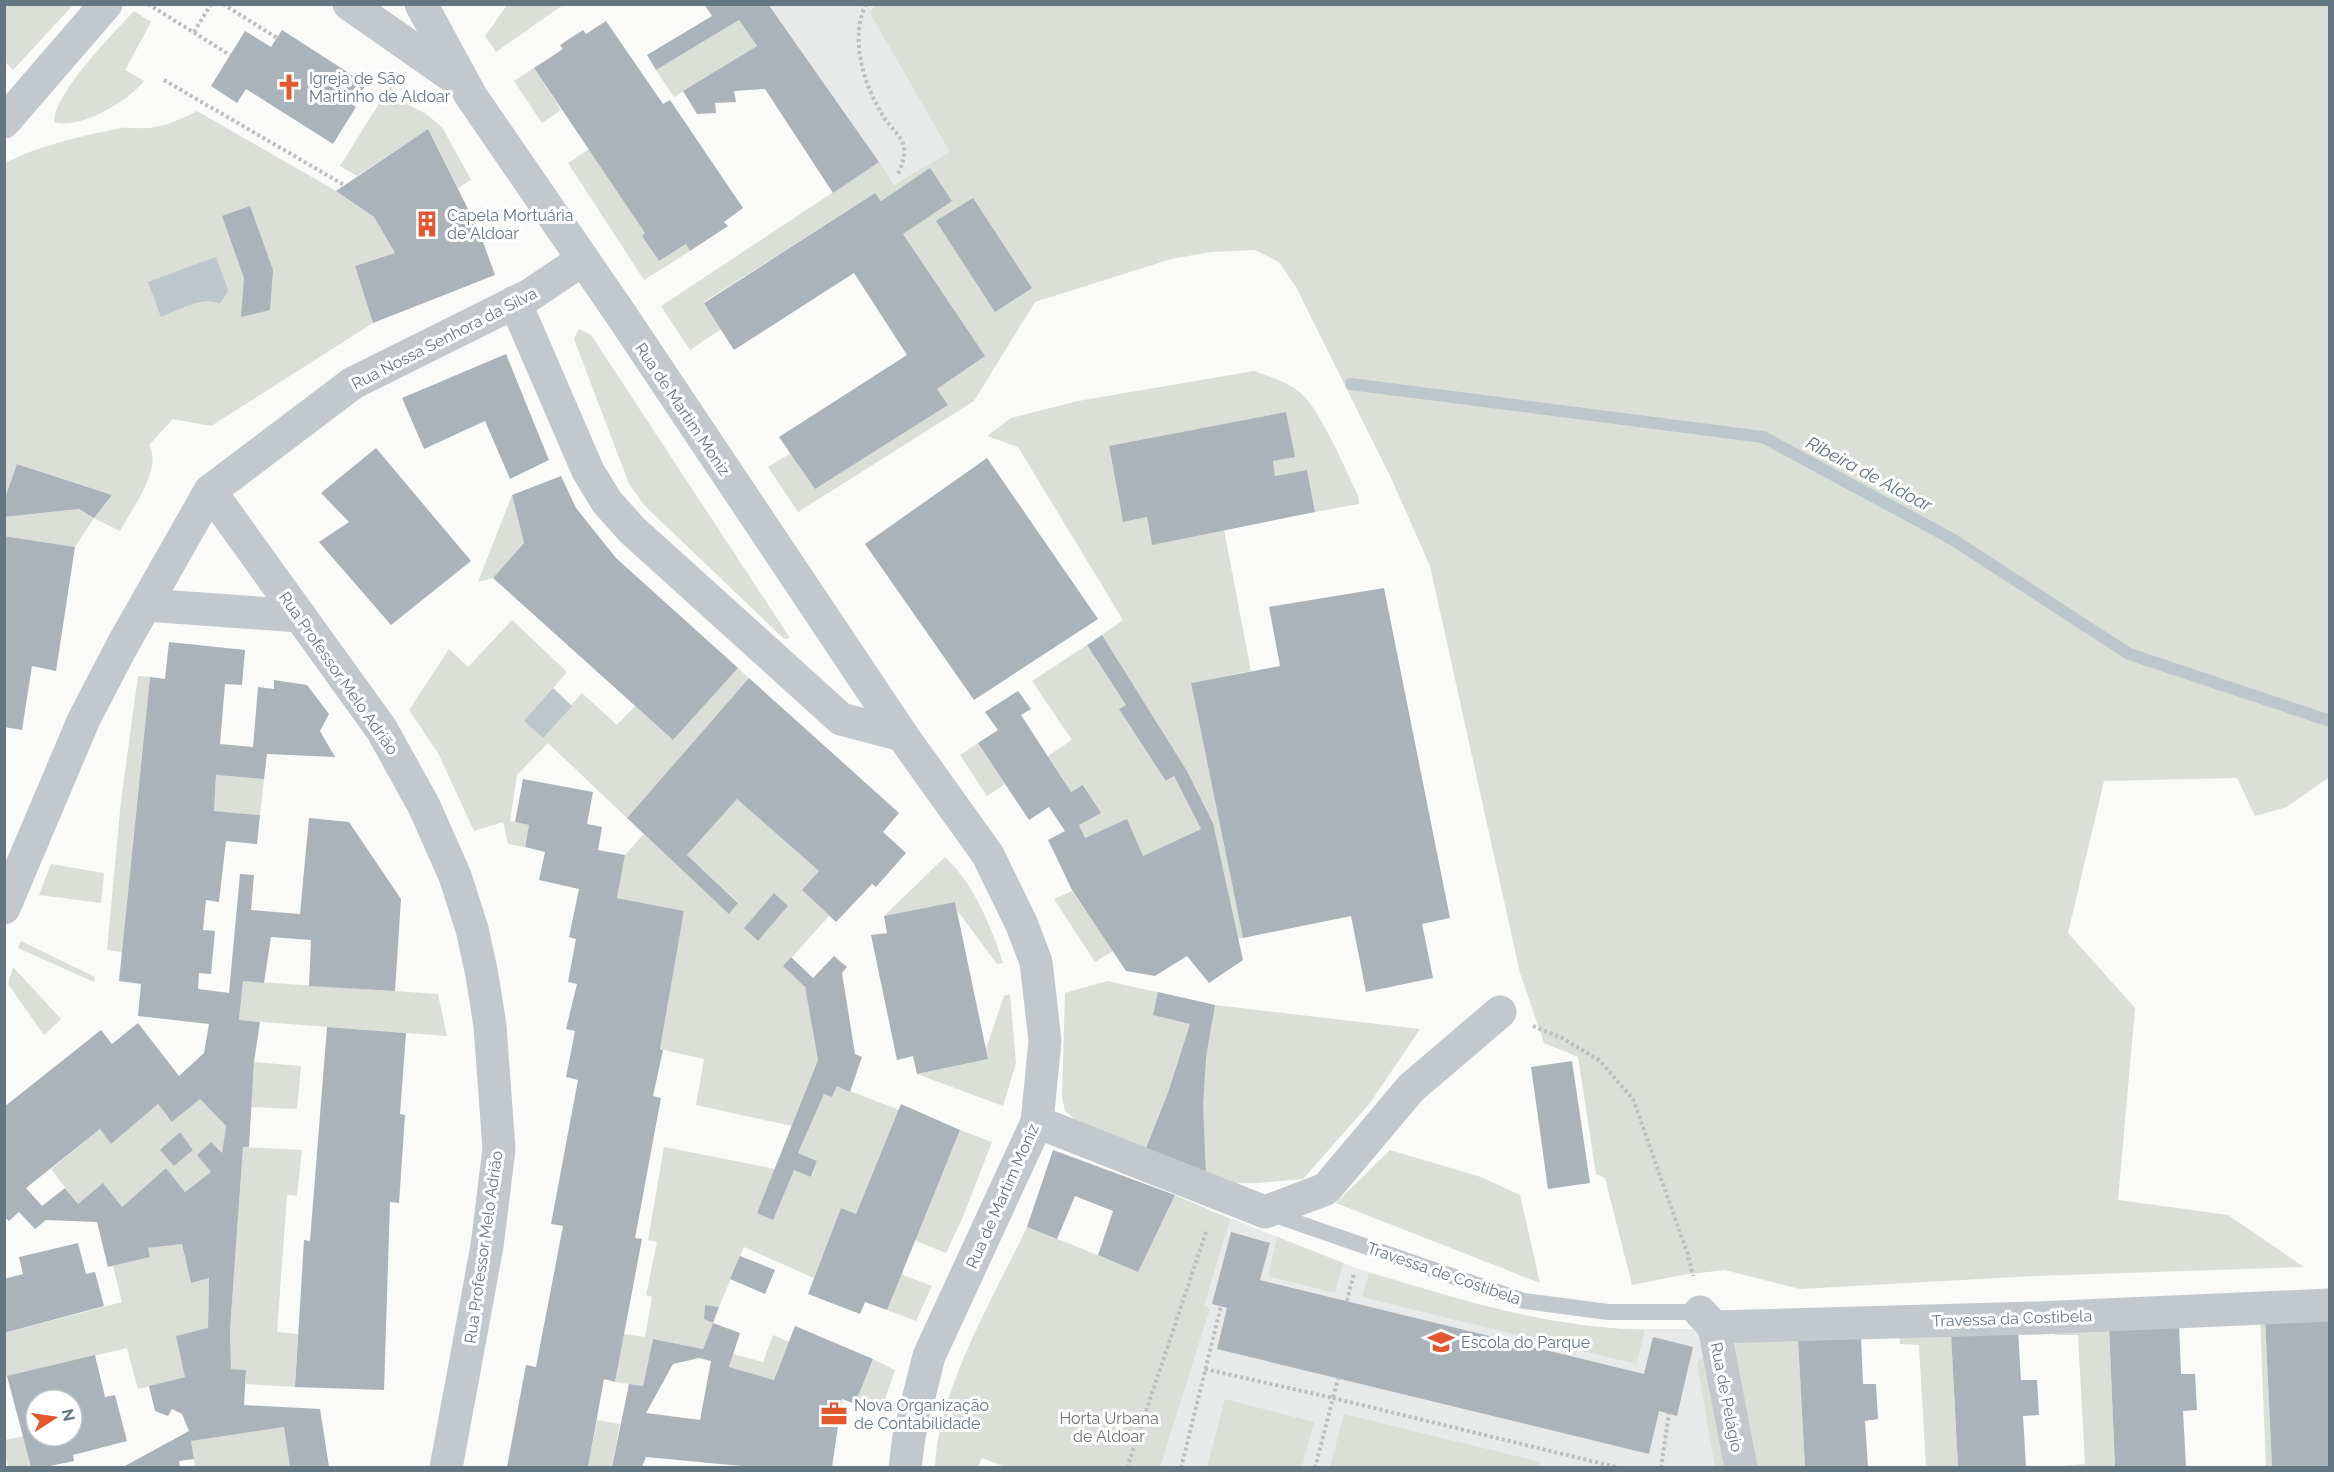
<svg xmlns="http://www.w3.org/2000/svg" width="2334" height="1472" font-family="Raleway,sans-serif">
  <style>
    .built { fill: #e8e9e9 }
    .green { fill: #dadfd7; fill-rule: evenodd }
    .water { fill: #bbc7cb }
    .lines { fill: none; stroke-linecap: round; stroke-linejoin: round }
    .stream { stroke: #bbc7cb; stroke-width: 12 }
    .building { fill: #aab3b9; fill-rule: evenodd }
    .path { stroke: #bbbfc2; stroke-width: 4; stroke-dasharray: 3 3; stroke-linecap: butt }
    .service { stroke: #c3c8cc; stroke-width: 16 }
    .minor { stroke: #c3c8cc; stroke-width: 33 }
    .tertiary { stroke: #c3c8cc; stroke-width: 33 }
    .labels { text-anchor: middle; stroke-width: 6; stroke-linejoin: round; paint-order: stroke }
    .poi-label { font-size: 16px; fill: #657683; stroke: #fff; text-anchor: start }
    .street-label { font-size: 16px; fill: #657683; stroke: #fff }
    .park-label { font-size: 16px; fill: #687a64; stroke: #fff }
    .water-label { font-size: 18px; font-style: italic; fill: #60757c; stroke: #fff }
  </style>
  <rect width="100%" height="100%" fill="#fafaf8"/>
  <g class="built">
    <polygon points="768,5 1212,5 950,152 894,186"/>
    <polygon points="1220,1214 1356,1268 1500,1311 1564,1323 1616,1329 1702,1329 1728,1468 1139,1468"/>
  </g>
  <g class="green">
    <polygon points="4,5 5,4 73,5 13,70 5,62"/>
    <polygon points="507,5 507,4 563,5 496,52 485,36"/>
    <polygon points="875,5 2329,5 2329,777 2287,807 2255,816 2237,778 2104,781 2068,933 2135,1008 2118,1200 2228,1215 2304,1267 2036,1276 1800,1289 1725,1270 1682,1275 1632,1285 1605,1178 1596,1174 1578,1057 1544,1043 1520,973 1430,566 1392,480 1296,287 1279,262 1255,250 1211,252 1171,259 1035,302 974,401 798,512 768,467 791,453 815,489 947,405 937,389 984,356 903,234 929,169 881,201 875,193 704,302 721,329 690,350 661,306 879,162 894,185 950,152 870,13"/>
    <path d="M134,11L151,22L125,70L144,81C128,101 80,130 54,122C55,92 113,34 134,11Z"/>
    <polygon points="739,20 757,46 674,97 656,70"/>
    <polygon points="534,68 561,110 542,123 514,81"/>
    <polygon points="390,86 405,103 426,114 442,127 471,180 458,188 428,129 357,176 340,166"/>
    <path d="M197,111L336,191L374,217L395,253L355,266L373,323L211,426L173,419L149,445C163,468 132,509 120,531L94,518L75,547L5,536V517L79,509L94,518L112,495L18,464L5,501V163C40,145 82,136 121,128C130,127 140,129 149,128C166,126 182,119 197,111Z"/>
    <polygon points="589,149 645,233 642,236 659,261 686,244 690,251 644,280 568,163"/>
    <polygon points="579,329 591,335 790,638 784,639 645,506 629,484 574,339"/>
    <path d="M1254,371C1268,376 1284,381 1297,390C1319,405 1345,469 1358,495L1359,504L1315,512L1307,470L1275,476L1273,461L1294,457L1286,412L1109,447L1123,522L1147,517L1152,544L1224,530L1251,671L1191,683L1243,938H1238L1213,823L1187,771L1102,635L1123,620L1018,447L987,436L1011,418L1078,401Z"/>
    <polygon points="512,495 524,543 493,578 478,582"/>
    <polygon points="512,620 567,672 525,721 543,738 582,693 617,725 635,706 673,740 738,668 749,678 627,818 548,743 517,775 510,821 529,825 525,847 508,844 503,822 474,831 438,753 409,710 449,649 468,667"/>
    <polygon points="1087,645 1126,705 1120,709 1167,781 1174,776 1201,829 1143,856 1127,820 1085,838 1079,825 1100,813 1084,785 1071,792 1048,756 1072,740 1032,681"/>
    <polygon points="138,676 150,677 122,952 107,950 121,801"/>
    <polygon points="978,743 1005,784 987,796 960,755"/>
    <polygon points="216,775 264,779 260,815 214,811"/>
    <path d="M737,799L819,871L803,890L829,916L784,966L805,987L818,1060L792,1126L696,1105L704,1059L660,1049L684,911L617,898L625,855L644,834L729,913L738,902L687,855ZM774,893L788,906L758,941L745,928Z"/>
    <path d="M945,857C974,884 991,926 1003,963L997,964L957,910L955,902L884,916Z"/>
    <polygon points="51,864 104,873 101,903 39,895"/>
    <polygon points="1072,891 1113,951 1095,962 1054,899"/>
    <polygon points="21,941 95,977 94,982 18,948"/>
    <polygon points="13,967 61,1019 44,1035 8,984"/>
    <polygon points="243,981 438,994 447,1036 239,1020"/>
    <polygon points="1107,981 1215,1005 1420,1029 1370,1103 1303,1179 1256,1183 1233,1183 1077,1121 1065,1111 1062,1097 1065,993"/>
    <polygon points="1010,994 1016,1063 1003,1106 917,1074 988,1059 986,1049 1004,996"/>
    <polygon points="254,1062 301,1066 297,1109 251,1107"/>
    <polygon points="837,1086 899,1110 856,1214 841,1208 814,1278 744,1247 719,1307 705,1305 704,1319 713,1323 703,1349 653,1339 643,1386 615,1382 624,1334 645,1337 652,1297 646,1295 657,1242 648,1240 664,1147 775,1169 757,1213 794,1170 812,1177 817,1161 798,1153 824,1094 832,1097"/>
    <path d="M200,1099L226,1126L222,1153L211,1142L198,1155L211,1172L185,1192L166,1168L122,1207L103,1184L78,1204L51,1169L100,1129L111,1144L158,1104L172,1122ZM180,1132L193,1150L174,1166L161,1150Z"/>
    <polygon points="960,1130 992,1142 962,1219 946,1253 914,1240"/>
    <polygon points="243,1147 302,1150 297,1196 287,1195 277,1332 298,1334 295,1387 246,1384 246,1370 231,1369 230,1330"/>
    <polygon points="1390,1150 1481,1177 1520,1195 1540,1283 1336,1203"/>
    <path d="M1175,1195L1230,1219L1204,1306L1210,1308L1160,1467L1008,1468L982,1458L978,1467L935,1468C937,1392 994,1296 1027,1227L1138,1271Z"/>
    <polygon points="1277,1237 1343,1263 1335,1293 1268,1276"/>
    <polygon points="182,1244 191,1283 209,1278 208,1328 185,1377 138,1389 127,1348 5,1377 5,1333 122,1302 113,1266 150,1257 148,1248"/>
    <path d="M1369,1273C1462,1300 1546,1327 1645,1330L1636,1364L1362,1297Z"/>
    <polygon points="901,1274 932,1286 916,1321 887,1310"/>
    <polygon points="2260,1317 2265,1317 2272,1467 2266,1467"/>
    <polygon points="2109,1325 2115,1467 2062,1467 2062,1466 2085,1464 2078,1335 2055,1335 2055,1328"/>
    <polygon points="1899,1334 1951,1334 1958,1467 1926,1467 1919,1345 1900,1344"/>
    <polygon points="773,1335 789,1342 774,1380 729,1367 733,1354 763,1362"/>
    <polygon points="1798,1339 1805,1467 1754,1467 1733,1340"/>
    <polygon points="1706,1354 1728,1467 1715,1467 1697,1363"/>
    <polygon points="873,1359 895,1370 881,1411 855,1404"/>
    <polygon points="1225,1399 1314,1422 1302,1467 1207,1467"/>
    <polygon points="1344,1414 1540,1462 1538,1467 1330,1467"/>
    <polygon points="597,1420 620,1424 612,1467 588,1467"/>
    <polygon points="284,1427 290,1467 195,1467 191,1441"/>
    <polygon points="23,1436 31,1467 8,1467 5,1455 5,1440"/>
  </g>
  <g class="water">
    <path d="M216,257L228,290L220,304C203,295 177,311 161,317L148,282Z"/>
    <polygon points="553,688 572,706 543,738 524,721"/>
  </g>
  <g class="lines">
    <polyline class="stream" points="1351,384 1763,437 1952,539 2129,654 2330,721"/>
  </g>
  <g class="building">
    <polygon points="704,4 768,4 879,162 833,193 765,89 734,91 736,102 715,103 716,113 697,114 683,91 757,46 739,20 656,70 647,55 712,16"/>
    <polygon points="606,21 663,104 670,100 743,208 724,222 728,226 690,251 686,244 659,261 642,236 645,233 534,68 563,49 560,45 583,30 586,34"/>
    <polygon points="282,30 366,84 353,105 356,107 333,144 246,89 237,103 211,86 245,31 271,47"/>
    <polygon points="428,129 479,231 495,275 373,323 355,266 395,253 374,217 336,191"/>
    <polygon points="930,168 952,201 903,234 985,356 937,389 948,405 815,489 779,437 907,355 854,273 734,350 704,303 875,193 881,201"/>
    <polygon points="973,198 1032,288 995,312 936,221"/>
    <polygon points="250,206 273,270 270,310 241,317 244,278 222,216"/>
    <polygon points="506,354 549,460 510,479 485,421 424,449 402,398"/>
    <polygon points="1286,412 1295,457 1273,461 1275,476 1307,470 1315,512 1152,545 1147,517 1123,522 1109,446"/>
    <polygon points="376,448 471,561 391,625 319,542 349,522 321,493"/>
    <polygon points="987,458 1098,619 974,700 865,544"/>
    <polygon points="17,464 112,495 94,518 79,509 4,517 4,501"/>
    <polygon points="561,476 576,508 616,558 738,668 673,740 493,578 524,543 512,495"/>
    <polygon points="4,536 75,547 56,671 32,666 22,730 4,727"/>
    <polygon points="1384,588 1450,918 1422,924 1433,978 1366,992 1351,916 1243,938 1191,683 1280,666 1269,607"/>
    <polygon points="1102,635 1187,771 1213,823 1243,960 1209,983 1187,956 1155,976 1126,971 1072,890 1051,846 1048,840 1065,831 1049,807 1029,820 978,743 998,730 985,712 1018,691 1031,709 1021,715 1071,792 1083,785 1101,813 1079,825 1085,838 1127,819 1143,856 1201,829 1174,776 1166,781 1119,709 1126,705 1087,645"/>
    <path d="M169,642L245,650L242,685L225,684L220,744L253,747L258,687L274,689V680L307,685L329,714L320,731L335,757L267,754L264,779L216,775L214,811L260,815L257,844L226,841L219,902L206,900L203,930L215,931L211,974L199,973L198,989L229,993L240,874L254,875L251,910L300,914L309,818L349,822L401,899L395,991L309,986L311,940L271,937L264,983L243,981L239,1020L260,1022L254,1062L249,1147H243L230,1330L231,1369L246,1370L244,1405L320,1409L329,1467H290L284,1427L191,1441L194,1459L179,1461L180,1467H123L189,1431L182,1414L172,1409L168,1416L155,1411L149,1386L185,1377L176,1336L208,1328L209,1278L191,1283L182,1244L148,1248L150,1257L108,1267L97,1222L46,1220L35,1229L19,1212L9,1221L4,1217V1107L101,1030L112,1044L138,1023L179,1076L204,1053L209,1024L138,1016L141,984L119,981L150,677L165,679ZM200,1099L226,1126L222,1153L211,1142L197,1155L211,1172L185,1192L166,1168L122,1207L103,1183L78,1204L65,1188L42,1206L26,1188L100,1129L111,1144L158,1104L172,1122Z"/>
    <polygon points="749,678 899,813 883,832 906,853 876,887 872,884 836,922 802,890 819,871 737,799 687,855 738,903 729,914 627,818"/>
    <polygon points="523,779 593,792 587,824 602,827 598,850 625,855 617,898 684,911 660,1049 663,1050 653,1096 661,1098 635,1238 642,1239 615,1382 604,1379 588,1467 507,1467 526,1365 536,1367 563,1226 551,1224 578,1080 566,1077 575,1031 566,1029 577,984 568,982 576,939 569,937 579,889 539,880 545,852 525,847 529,825 515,822"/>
    <polygon points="774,893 788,906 758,941 744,928"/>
    <polygon points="955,902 988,1059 917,1074 913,1056 897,1060 871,935 887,933 884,916"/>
    <polygon points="834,956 847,967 842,973 855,1054 862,1057 850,1092 837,1086 832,1097 824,1094 798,1153 817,1161 811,1177 794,1170 773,1220 757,1213 818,1060 805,987 783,966 791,957 813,978"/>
    <polygon points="1158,992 1215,1005 1206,1057 1203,1106 1206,1176 1145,1151 1168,1093 1190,1024 1153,1015"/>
    <polygon points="327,1027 406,1033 400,1114 405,1115 399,1203 390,1202 384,1390 295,1387 304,1240 310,1241"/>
    <polygon points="1572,1061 1590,1183 1548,1189 1531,1067"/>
    <polygon points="901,1104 960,1130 887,1310 865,1302 860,1314 808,1294 841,1208 856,1214"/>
    <polygon points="180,1132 193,1150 174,1166 160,1150"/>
    <polygon points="1053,1150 1175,1195 1138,1272 1098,1255 1113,1211 1075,1196 1057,1239 1027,1227"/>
    <polygon points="1231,1232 1270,1243 1260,1280 1644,1374 1653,1337 1693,1347 1677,1416 1659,1411 1649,1454 1217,1349 1227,1308 1212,1304"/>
    <polygon points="78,1243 86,1274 95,1272 104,1306 4,1333 4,1279 23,1274 19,1257"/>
    <polygon points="740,1256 775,1270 765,1294 730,1279"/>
    <polygon points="705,1305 719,1307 713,1323 704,1319"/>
    <polygon points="2330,1314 2330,1467 2272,1467 2265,1317"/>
    <polygon points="2179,1322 2181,1374 2195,1374 2197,1410 2183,1411 2186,1467 2115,1467 2109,1325"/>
    <path d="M713,1323L740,1333L729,1367L774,1380L795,1326L873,1359L855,1404L842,1399L832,1467H752L646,1457L642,1467H612L629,1384L643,1386L653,1339L703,1349ZM699,1358L711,1361L700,1420L646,1413L673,1364Z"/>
    <polygon points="2018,1330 2021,1380 2037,1380 2039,1415 2023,1416 2026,1467 1958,1467 1951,1334"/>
    <polygon points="1861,1336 1863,1384 1876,1384 1878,1419 1865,1421 1868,1467 1805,1467 1798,1339"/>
    <path d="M95,1355L105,1397L115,1395L127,1441L73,1455L74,1461L45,1467H31L7,1376ZM36,1400H72V1436H36Z"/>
  </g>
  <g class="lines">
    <g class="path">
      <polyline points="148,4 230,55"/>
      <polyline points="223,4 277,38"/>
      <path d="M866,4C849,39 864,85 883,116C889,126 902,136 904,147C905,157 902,165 898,174"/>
      <polyline points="194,32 211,4"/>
      <polyline points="164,80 344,185"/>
      <polyline points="1533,1026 1562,1038 1599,1060 1633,1099 1688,1255 1693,1276"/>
      <polyline points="1347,1301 1354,1273"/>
      <polyline points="1205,1369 1333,1398 1338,1379"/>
      <polyline points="1127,1468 1207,1229"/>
      <polyline points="1181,1468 1221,1306"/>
      <polyline points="1315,1468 1333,1398 1620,1468"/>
      <polyline points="1661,1468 1669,1413"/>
    </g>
    <polyline class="service" points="1269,1213 1524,1301 1608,1312 1700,1312"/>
    <g class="minor">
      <polyline points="515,302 588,471 607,502 632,530 841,719 902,735"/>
      <polyline points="210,491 382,730 424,806 455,876 472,929 482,975 490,1026 499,1149 487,1246 446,1468"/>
      <polyline points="146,605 300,616"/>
      <polyline points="4,908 84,719 122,646 210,491 353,383 530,295 582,260"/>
      <polyline points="1037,1122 1265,1212 1326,1189 1411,1088 1500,1012"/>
      <polyline points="1700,1312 1714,1327 2038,1318 2330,1305"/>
      <polyline points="1714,1327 1741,1468"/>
    </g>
    <g class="tertiary">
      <polyline points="349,4 459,81"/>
      <polyline points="421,4 471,96 622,316 902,735 988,855 1022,925 1036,962 1045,1041 1037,1122 929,1356 909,1436 905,1468"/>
      <polyline points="4,122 106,4"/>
    </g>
  </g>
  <defs>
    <g id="church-bare" transform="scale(2.07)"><path d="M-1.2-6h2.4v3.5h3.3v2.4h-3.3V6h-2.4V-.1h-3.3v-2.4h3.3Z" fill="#e4572e" stroke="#fff" stroke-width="2.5" paint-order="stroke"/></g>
    <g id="building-bare" transform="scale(2.07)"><path d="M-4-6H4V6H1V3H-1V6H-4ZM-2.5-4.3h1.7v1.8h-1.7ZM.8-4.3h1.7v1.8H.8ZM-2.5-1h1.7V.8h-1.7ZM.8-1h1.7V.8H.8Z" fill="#e4572e" stroke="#fff" stroke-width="2.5" paint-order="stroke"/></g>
    <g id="school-bare" transform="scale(2.07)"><path d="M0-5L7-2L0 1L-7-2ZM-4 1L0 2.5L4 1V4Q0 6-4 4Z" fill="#e4572e" stroke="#fff" stroke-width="2.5" paint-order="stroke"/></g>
    <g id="office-bare" transform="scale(2.07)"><path d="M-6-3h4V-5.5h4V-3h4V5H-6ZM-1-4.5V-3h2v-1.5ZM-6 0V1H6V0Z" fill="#e4572e" stroke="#fff" stroke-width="2.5" paint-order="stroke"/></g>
  </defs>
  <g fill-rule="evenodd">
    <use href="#church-bare" x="289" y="87"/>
    <use href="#building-bare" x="427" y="224"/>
    <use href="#school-bare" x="1441" y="1342"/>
    <use href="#office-bare" x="834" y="1414"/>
  </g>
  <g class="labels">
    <g class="poi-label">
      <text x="309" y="84">Igreja de São<tspan x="309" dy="18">Martinho de Aldoar</tspan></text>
      <text x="447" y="221">Capela Mortuária<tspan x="447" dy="18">de Aldoar</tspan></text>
      <text x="1461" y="1348">Escola do Parque</text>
      <text x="854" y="1411">Nova Organização<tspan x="854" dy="18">de Contabilidade</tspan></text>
    </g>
    <g class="street-label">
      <text transform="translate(444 338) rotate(-27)" y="6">Rua Nossa Senhora da Silva</text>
      <text transform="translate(683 409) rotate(56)" y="6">Rua de Martim Moniz</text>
      <text transform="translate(339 673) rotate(55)" y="6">Rua Professor Melo Adrião</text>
      <text transform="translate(1002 1196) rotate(-66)" y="6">Rua de Martim Moniz</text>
      <text transform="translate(483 1247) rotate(-82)" y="6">Rua Professor Melo Adrião</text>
      <text transform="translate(1444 1273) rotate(19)" y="6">Travessa de Costibela</text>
      <text transform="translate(2012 1318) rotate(-2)" y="6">Travessa da Costibela</text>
      <text transform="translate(1727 1397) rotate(79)" y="6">Rua de Pelágio</text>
    </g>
    <g class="park-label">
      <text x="1109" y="1424">Horta Urbana<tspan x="1109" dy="18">de Aldoar</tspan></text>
    </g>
    <g class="water-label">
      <text transform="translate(1869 474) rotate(28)" y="6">Ribeira de Aldoar</text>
    </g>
  </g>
  <rect width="2334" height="1472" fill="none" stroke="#657683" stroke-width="12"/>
  <g transform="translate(54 1418) rotate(78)"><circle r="28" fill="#ffffff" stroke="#c1c8cd" stroke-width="1.5"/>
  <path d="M0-4.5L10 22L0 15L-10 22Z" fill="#e4572e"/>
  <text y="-9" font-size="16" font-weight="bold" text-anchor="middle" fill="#657683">N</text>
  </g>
</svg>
